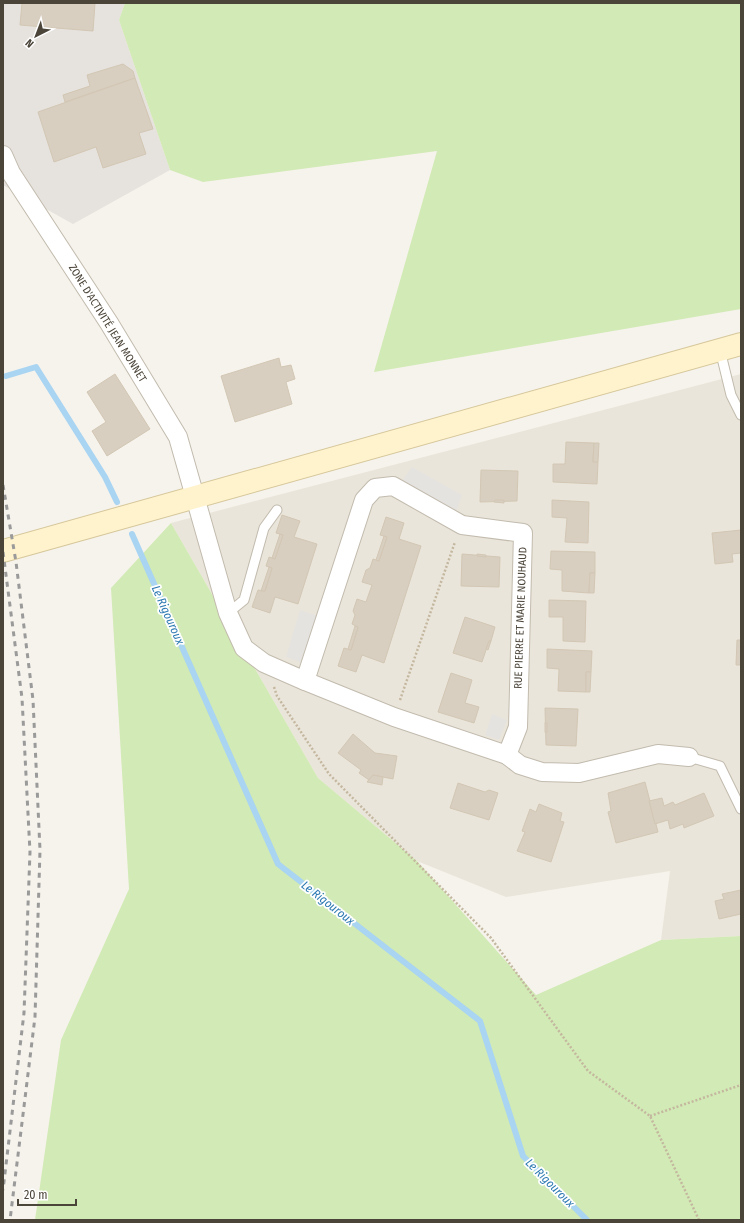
<svg xmlns="http://www.w3.org/2000/svg" width="744" height="1223" font-family="'Fira Sans Condensed',sans-serif">
  <style>
    .residential { fill: #eae5da }
    .industrial { fill: #e6e2dd }
    .green { fill: #d2eab5 }
    .parking { fill: #e5e3e0 }
    .lines { fill: none; stroke-linecap: round; stroke-linejoin: round }
    .stream { stroke: #a9d4f2; stroke-width: 6 }
    .building { fill: #d8cfc1; stroke: #d3c7b4 }
    .lane-casing { stroke: #c2bbae; stroke-width: 11 }
    .street-casing { stroke: #c2bbae; stroke-width: 20 }
    .secondary-casing { stroke: #d6c79b; stroke-width: 24 }
    .path { stroke: #c4b79f; stroke-width: 2.5; stroke-dasharray: 2 2; stroke-linecap: butt }
    .lane { stroke: #fff; stroke-width: 9 }
    .street { stroke: #fff; stroke-width: 18 }
    .secondary { stroke: #fff3cd; stroke-width: 22 }
    .rail { stroke: #9a9a9a; stroke-width: 3; stroke-dasharray: 5 5; stroke-linecap: butt }
    .labels { text-anchor: middle; stroke-width: 3.5; stroke-linejoin: round; paint-order: stroke }
    .street-label { font-size: 11px; fill: #4b4439; stroke: #fff }
    .water-label { font-size: 12px; font-style: italic; fill: #2e7ab2; stroke: #fff }
  </style>
  <rect width="100%" height="100%" fill="#f6f3ec"/>
  <polygon class="residential" points="741,374 741,936 661,940 670,871 506,897 417,861 318,778 171,523"/>
  <polygon class="industrial" points="3,3 125,3 119,20 170,170 73,224 3,185"/>
  <g class="green">
    <polygon points="125,3 741,3 741,309 374,372 437,151 203,182 170,170 119,20"/>
    <polygon points="171,523 318,778 417,861 536,995 661,940 741,936 741,1220 35,1220 61,1040 129,889 111,588"/>
  </g>
  <g class="parking">
    <polygon points="412,467 462,495 456,512 402,481"/>
    <polygon points="300,610 318,616 302,663 286,657"/>
    <polygon points="492,714 507,720 499,740 485,735"/>
  </g>
  <g class="lines">
    <g class="stream">
      <polyline points="6,376 36,367 105,477 117,502"/>
      <polyline points="132,534 278,864 480,1021 523,1156 587,1220"/>
    </g>
  </g>
  <g class="building">
    <polygon points="22,3 95,3 93,31 20,25"/>
    <polygon points="123,64 133,71 135,78 65,102 63,95 90,86 87,75"/>
    <polygon points="135,78 153,129 139,133 146,154 103,168 96,147 54,162 38,112"/>
    <polygon points="279,358 281,367 291,365 295,379 286,382 292,404 235,422 221,376"/>
    <polygon points="115,374 150,429 107,456 92,431 106,422 87,392"/>
    <polygon points="566,442 594,443 593,462 598,462 597,484 553,482 553,464 565,464"/>
    <polygon points="594,443 599,443 598,462 593,462"/>
    <polygon points="481,470 518,471 517,501 480,502"/>
    <polygon points="495,500 504,500 504,503 494,502"/>
    <polygon points="552,500 589,502 588,543 565,542 567,518 552,517"/>
    <polygon points="282,515 300,521 294,537 317,544 298,604 275,597 270,613 252,607 258,590 265,591 272,568 266,566 269,557 275,559 283,535 276,533"/>
    <polygon points="386,517 404,523 399,539 421,546 384,663 362,655 356,672 338,666 344,648 351,650 358,627 352,624 355,615 353,611 357,599 366,602 372,585 362,582 366,570 370,568 373,559 379,561 387,537 380,535"/>
    <polygon points="741,530 741,553 732,554 733,562 715,564 712,533"/>
    <polygon points="280,534 283,535 275,559 272,558"/>
    <polygon points="384,536 387,537 379,561 376,560"/>
    <polygon points="551,551 595,552 595,573 590,573 589,593 562,591 562,570 550,569"/>
    <polygon points="462,554 500,557 499,587 461,586"/>
    <polygon points="477,554 486,555 486,557 477,556"/>
    <polygon points="269,567 272,568 265,591 261,591"/>
    <polygon points="590,573 595,573 594,593 589,593"/>
    <polygon points="549,600 586,601 585,642 563,641 563,617 549,617"/>
    <polygon points="465,617 495,627 491,641 489,641 482,662 453,653"/>
    <polygon points="355,626 358,627 351,650 348,649"/>
    <polygon points="737,640 741,640 741,665 736,665"/>
    <polygon points="489,641 491,641 488,650 486,649"/>
    <polygon points="547,649 592,651 591,672 586,672 586,692 558,691 559,669 547,668"/>
    <polygon points="586,672 591,672 590,692 586,692"/>
    <polygon points="451,673 472,680 465,703 479,707 474,723 438,712"/>
    <polygon points="545,708 578,709 576,746 546,745"/>
    <rect x="545" y="723" width="2" height="9"/>
    <polygon points="353,734 375,753 397,756 393,779 373,775 369,780 359,773 361,770 338,753"/>
    <polygon points="373,775 383,777 382,785 367,782"/>
    <polygon points="645,782 658,832 616,843 608,812 611,811 608,793"/>
    <polygon points="458,783 485,792 489,790 498,793 489,820 450,808"/>
    <polygon points="704,793 714,816 684,828 683,824 670,829 668,820 655,824 649,801 662,798 664,806 673,802 675,805"/>
    <polygon points="539,804 562,813 560,821 564,822 551,862 517,851 525,832 522,831 530,809 536,812"/>
    <polygon points="741,890 741,914 719,919 715,901 724,899 722,894"/>
  </g>
  <g class="lines">
    <g class="lane-casing">
      <g id="lane">
        <polyline points="720,350 731,395 741,415"/>
        <polyline points="228,613 244,600 264,528 277,510"/>
        <polyline points="689,757 720,766 741,809"/>
      </g>
    </g>
    <g class="street-casing">
      <g id="street">
        <polyline points="3,155 11,173 109,323 178,437 228,613 244,648 264,663 305,681 394,717 507,755 520,765 542,772 579,773 658,754 689,757"/>
        <polyline points="305,681 364,500 375,488 393,486 462,525 523,533 518,727 507,755"/>
      </g>
    </g>
    <g class="secondary-casing">
      <polyline id="secondary" points="3,551 741,344"/>
    </g>
    <g class="path">
      <polyline points="274,687 277,696 329,774 491,938 588,1071 650,1116 699,1220"/>
      <polyline points="400,700 455,542"/>
      <polyline points="650,1116 741,1085"/>
    </g>
    <use href="#lane" class="lane"/>
    <use href="#street" class="street"/>
    <use href="#secondary" class="secondary"/>
    <g class="rail">
      <polyline points="3,485 16,562 33,700 40,850 35,1017 10,1220"/>
      <polyline points="3,552 22,698 30,852 24,1013 3,1190"/>
    </g>
  </g>
  <g class="labels">
    <g class="street-label">
      <text transform="translate(108 323) rotate(58)" y="4">ZONE D'ACTIVITÉ JEAN MONNET</text>
      <text transform="translate(520 618) rotate(-88)" y="4">RUE PIERRE ET MARIE NOUHAUD</text>
    </g>
    <g class="water-label">
      <text transform="translate(168 615) rotate(66)" y="4">Le Rigouroux</text>
      <text transform="translate(328 903) rotate(38)" y="4">Le Rigouroux</text>
      <text transform="translate(550 1183) rotate(45)" y="4">Le Rigouroux</text>
    </g>
  </g>
  <rect width="744" height="1223" fill="none" stroke="#4b4439" stroke-width="8"/>
  <g transform="translate(36 36) rotate(222)" stroke="#ffffff" stroke-width="3" paint-order="stroke">
  <path d="M0-3L7 15L0 10L-7 15Z" fill="#4b4439"/>
  <text y="-6" font-size="11" font-weight="bold" text-anchor="middle" fill="#4b4439">N</text>
  </g>
  <path d="M18 1199v6h58v-6" fill="none" stroke="#4b4439" stroke-width="2"/>
  <text x="24" y="1199" font-size="12" fill="#4b4439" stroke="#ffffff" stroke-width="3" paint-order="stroke">20 m</text>
</svg>
